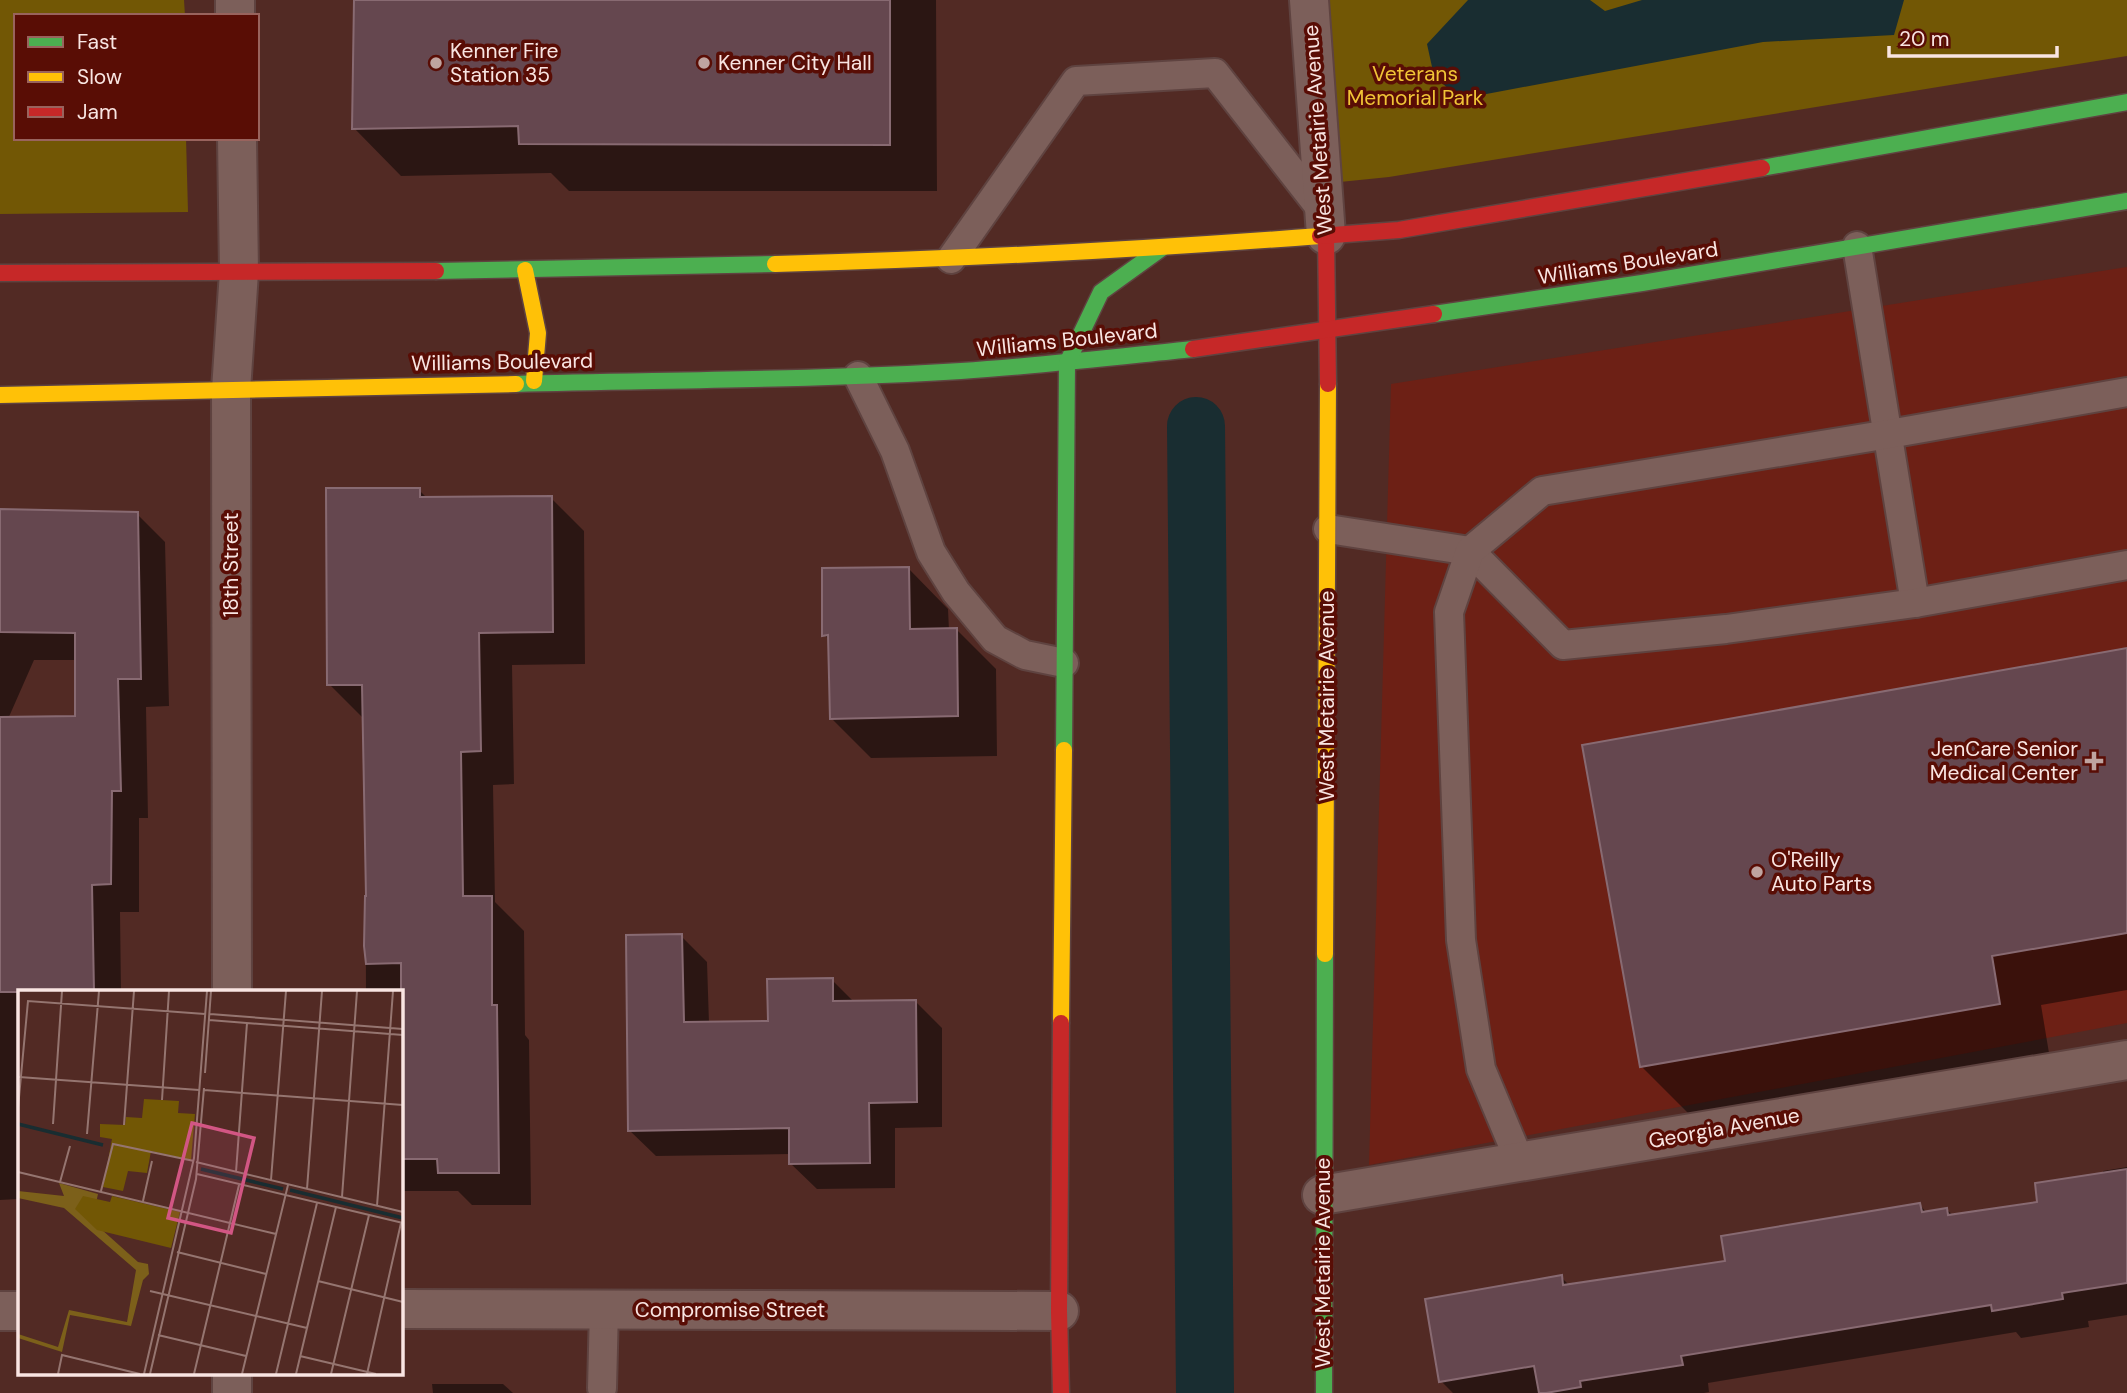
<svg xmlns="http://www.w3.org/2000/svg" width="2127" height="1393" font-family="'DM Sans',sans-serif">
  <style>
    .built { fill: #6d2015 }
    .park { fill: #725705 }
    .water { fill: #192d31 }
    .shadow { fill: #0007; fill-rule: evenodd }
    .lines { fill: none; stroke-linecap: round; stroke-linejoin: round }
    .canal { stroke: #192d31; stroke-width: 58 }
    .building { fill: #65474f; stroke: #886a72; stroke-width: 2 }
    .lane-casing { stroke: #5f4340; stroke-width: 32 }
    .street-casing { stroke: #5f4340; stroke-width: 42 }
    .fast-casing { stroke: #5f4340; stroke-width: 19 }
    .slow-casing { stroke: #5f4340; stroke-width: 19 }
    .jam-casing { stroke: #5f4340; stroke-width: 19 }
    .lane { stroke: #7c5f5a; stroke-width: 28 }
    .street { stroke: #7c5f5a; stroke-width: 38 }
    .fast { stroke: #4caf50; stroke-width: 16 }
    .slow { stroke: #ffc107; stroke-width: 16 }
    .jam { stroke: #c62828; stroke-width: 16 }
    .poi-dot { fill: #bfa4a0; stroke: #590d05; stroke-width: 2.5 }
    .labels { text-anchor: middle; stroke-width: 7; stroke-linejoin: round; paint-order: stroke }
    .poi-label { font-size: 21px; fill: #f9e5e2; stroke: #590d05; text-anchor: start }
    .park-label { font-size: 21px; fill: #f0c436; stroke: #590d05 }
    .street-label { font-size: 21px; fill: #f9e5e2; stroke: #590d05 }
    .inset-river { fill: none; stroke: #192d31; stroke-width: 3.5 }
    .inset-road { fill: none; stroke: #957570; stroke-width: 2 }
    .view { fill: #d25684; fill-opacity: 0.15; stroke: #d25684; stroke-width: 3.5 }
    .inset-edge { fill: none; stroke: #f9e5e2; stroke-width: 3.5 }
  </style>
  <rect width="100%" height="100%" fill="#522a24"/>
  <polygon class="built" points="2127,267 2127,1023 1369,1165 1391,384"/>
  <g class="park">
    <polygon points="0,0 184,0 185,16 16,16 16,138 186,138 188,212 0,214"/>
    <polygon points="1329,0 2127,0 2127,56 1389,177 1330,183"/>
  </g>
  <polygon class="water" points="1468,0 1590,0 1605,11 1642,0 1904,0 1894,35 1763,42 1460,99 1434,76 1427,44"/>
  <g class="shadow">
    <polygon points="355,0 936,0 937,191 569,191 551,173 401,176 354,128"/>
    <polygon points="419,490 428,499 551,498 584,531 585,664 512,665 514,784 493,785 495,902 524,931 525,1035 529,1040 531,1205 472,1205 458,1191 401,1191 401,992 366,992 365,717 362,717 329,684"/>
    <path d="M0,511L137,514L165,542L169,706L146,707L148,818H139V912H120L121,992H19V1199L0,1200ZM34,660H77V718L8,719Z"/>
    <polygon points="909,569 948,609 949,630 956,629 996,669 997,756 871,758 831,718 830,640 824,635"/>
    <polygon points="2127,650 2127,990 2041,1005 2049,1053 1691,1116 1641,1066"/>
    <polygon points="681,936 707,962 709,1023 770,1022 832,980 855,1003 915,1001 942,1028 942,1127 895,1128 895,1188 817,1189 790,1163 790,1154 656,1156 629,1130"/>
    <polygon points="2127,1167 2127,1315 2088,1321 2089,1327 2021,1338 2016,1332 1708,1383 1709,1392 1704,1393 1453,1393 1441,1381 1561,1277 1570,1286 1727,1263 1920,1205 1927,1213 1946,1209 1954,1216 2039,1203 2104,1175 2103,1171"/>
    <polygon points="432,1384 503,1384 513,1393 433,1393"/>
  </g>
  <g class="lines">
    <polyline class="canal" points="1196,426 1205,1393"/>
  </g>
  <g class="building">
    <polygon points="354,0 890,0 890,145 519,144 518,126 352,129"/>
    <polygon points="326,488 420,488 420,497 552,496 553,632 479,633 481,751 461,752 463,896 492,896 492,1005 497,1005 499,1173 438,1173 437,1159 401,1159 401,963 366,964 364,946 365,896 366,896 362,685 327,685"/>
    <polygon points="0,509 138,512 141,679 118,679 121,791 112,791 111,884 92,885 94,992 0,992 0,717 75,716 75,633 0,632"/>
    <polygon points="909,567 910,629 957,628 958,716 830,719 828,635 822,636 822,568"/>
    <polygon points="2127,648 2127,933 1992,956 2000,1004 1640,1067 1582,745"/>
    <polygon points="682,934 684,1022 768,1021 767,979 833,978 833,1001 916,1000 917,1102 869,1103 870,1163 789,1164 789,1128 628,1131 626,935"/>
    <polygon points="2127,1169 2127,1283 2062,1293 2063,1299 1992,1311 1991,1305 1681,1356 1683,1365 1580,1381 1581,1387 1546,1393 1539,1393 1534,1366 1439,1382 1425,1299 1562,1275 1563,1285 1725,1261 1721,1236 1920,1203 1922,1212 1947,1208 1948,1215 2037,1202 2035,1183"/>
  </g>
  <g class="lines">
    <g class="lane-casing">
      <g id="lane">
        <polyline points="1857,246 1915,603"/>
        <polyline points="951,259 1076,81 1215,73 1325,214"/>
        <polyline points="858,376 895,451 931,552 956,592 995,639 1025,655 1064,663"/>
        <polyline points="1328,529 1470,551 1563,645 1726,629 1915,603 2127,565"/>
        <polyline points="1520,1162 1481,1069 1461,940 1449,612 1470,551 1542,491 1889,434 2127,392"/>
        <polyline points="602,1388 604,1309"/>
      </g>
    </g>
    <g class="street-casing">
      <g id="street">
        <polyline points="235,0 235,16"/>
        <polyline points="1309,0 1326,235"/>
        <polyline points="232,992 231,390 239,272 237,138"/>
        <polyline points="1322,1195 2127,1060"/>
        <polyline points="401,1309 1059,1311"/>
        <polyline points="0,1311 19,1311"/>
        <polyline points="232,1393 232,1374"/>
      </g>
    </g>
    <g class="fast-casing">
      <g id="fast">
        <polyline points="1762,168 2127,102"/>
        <polyline points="436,271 775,264"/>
        <polyline points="1434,314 1642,283 2127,201"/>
        <path d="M516,384C665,380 813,380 961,371C1038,366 1115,357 1193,349"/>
        <polyline points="1064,750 1067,363 1101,292 1162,248"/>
        <polyline points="1324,1393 1325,954"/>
      </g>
    </g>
    <g class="slow-casing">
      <g id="slow">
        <path d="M775,264C957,259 1138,250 1320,236"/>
        <polyline points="525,270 538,333 534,381"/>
        <polyline points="0,395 516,384"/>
        <polyline points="1325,954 1328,384"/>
        <polyline points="1061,1023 1064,750"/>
      </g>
    </g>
    <g class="jam-casing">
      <g id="jam">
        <polyline points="1326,235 1328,384"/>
        <polyline points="1320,236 1399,230 1762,168"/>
        <polyline points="0,273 436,271"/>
        <polyline points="1193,349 1434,314"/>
        <polyline points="1061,1393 1059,1311 1061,1023"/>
      </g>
    </g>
    <use href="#lane" class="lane"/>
    <use href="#street" class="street"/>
    <use href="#fast" class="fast"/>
    <use href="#slow" class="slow"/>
    <use href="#jam" class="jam"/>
  </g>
  <g class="poi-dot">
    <circle cx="436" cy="63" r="7"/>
    <circle cx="704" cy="63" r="7"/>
    <path d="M2090.5 750.5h7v7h7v7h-7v7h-7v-7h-7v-7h7z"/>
    <circle cx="1757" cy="872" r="7"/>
  </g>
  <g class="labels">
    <g class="poi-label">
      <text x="450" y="58">Kenner Fire<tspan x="450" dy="24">Station 35</tspan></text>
      <text x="718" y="70">Kenner City Hall</text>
      <text x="2078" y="756" text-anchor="end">JenCare Senior<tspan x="2078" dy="24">Medical Center</tspan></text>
      <text x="1771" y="867">O'Reilly<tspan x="1771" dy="24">Auto Parts</tspan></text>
    </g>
    <g class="park-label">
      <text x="1415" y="81">Veterans<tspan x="1415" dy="24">Memorial Park</tspan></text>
    </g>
    <g class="street-label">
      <text transform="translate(1318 130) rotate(-94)" y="7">West Metairie Avenue</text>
      <text transform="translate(1628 263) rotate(-9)" y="7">Williams Boulevard</text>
      <text transform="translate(1067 340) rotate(-6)" y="7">Williams Boulevard</text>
      <text transform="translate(502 362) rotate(-1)" y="7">Williams Boulevard</text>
      <text transform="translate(231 565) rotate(-90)" y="7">18th Street</text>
      <text transform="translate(1327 696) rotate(-90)" y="7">West Metairie Avenue</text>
      <text transform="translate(1724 1128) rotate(-10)" y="7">Georgia Avenue</text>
      <text transform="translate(1323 1263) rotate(-90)" y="7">West Metairie Avenue</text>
      <text x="730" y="1317">Compromise Street</text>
    </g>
  </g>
  <g transform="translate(18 990)">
    <rect width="385" height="385" fill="#522a24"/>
    <path d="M41,193L80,204L74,231L120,272L130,274L131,284L125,290L113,336L52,325L44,362L0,348V344L40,357L51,320L109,332L118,280L46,218L0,208V201L46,206Z" fill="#7c601a"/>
    <path d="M126,109L161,111L160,123L177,124L173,170L133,161L129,183L110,181L105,201L85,197L94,149L82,147V134L107,135L108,127L124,128ZM65,206L92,212L94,206L162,222L153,258L79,240L57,219Z" fill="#725705"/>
    <path class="inset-river" d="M0,134L85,155M183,179L265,199M272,200L385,228"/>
    <path class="inset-road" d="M192,24L385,39M191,30L385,45M187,83L193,1M1,87L181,100M186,100L385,115M144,110L151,1M0,118L10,11L187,24M35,134L44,1M106,135L116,1M69,144L81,1M178,172L385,222M0,182L258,244M218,182L229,33M179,184L385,233M253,190L268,1M42,192L52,156M289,199L304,1M83,201L95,154L176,171M324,207L339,1M125,211L134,171M359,216L375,1M159,262L248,284M300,291L385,312M132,301L289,338M140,345L228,366M282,366L358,384M40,384L44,365L122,384M126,384L176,168L189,1M132,384L178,189L186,98M176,384L221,195M224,384L270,195M258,384L299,213M278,384L318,217M313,384L351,225M349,384L383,233"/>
    <path class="view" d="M174,133L236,148L213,243L150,228Z"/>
    <rect width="385" height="385" class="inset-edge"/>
  </g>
  <rect x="14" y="14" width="245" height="126" fill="#590d05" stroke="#99635d" stroke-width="2"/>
  <rect x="28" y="37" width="35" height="10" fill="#4caf50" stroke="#99635d" stroke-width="2"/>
  <text x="77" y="49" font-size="21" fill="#f9e5e2">Fast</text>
  <rect x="28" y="72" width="35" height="10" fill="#ffc107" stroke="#99635d" stroke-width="2"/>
  <text x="77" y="84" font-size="21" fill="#f9e5e2">Slow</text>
  <rect x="28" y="107" width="35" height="10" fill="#c62828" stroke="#99635d" stroke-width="2"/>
  <text x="77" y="119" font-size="21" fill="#f9e5e2">Jam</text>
  <path d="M1889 46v10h168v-10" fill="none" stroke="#f9e5e2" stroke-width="3.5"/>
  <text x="1899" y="46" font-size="21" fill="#f9e5e2" stroke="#590d05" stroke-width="5" paint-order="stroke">20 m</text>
</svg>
